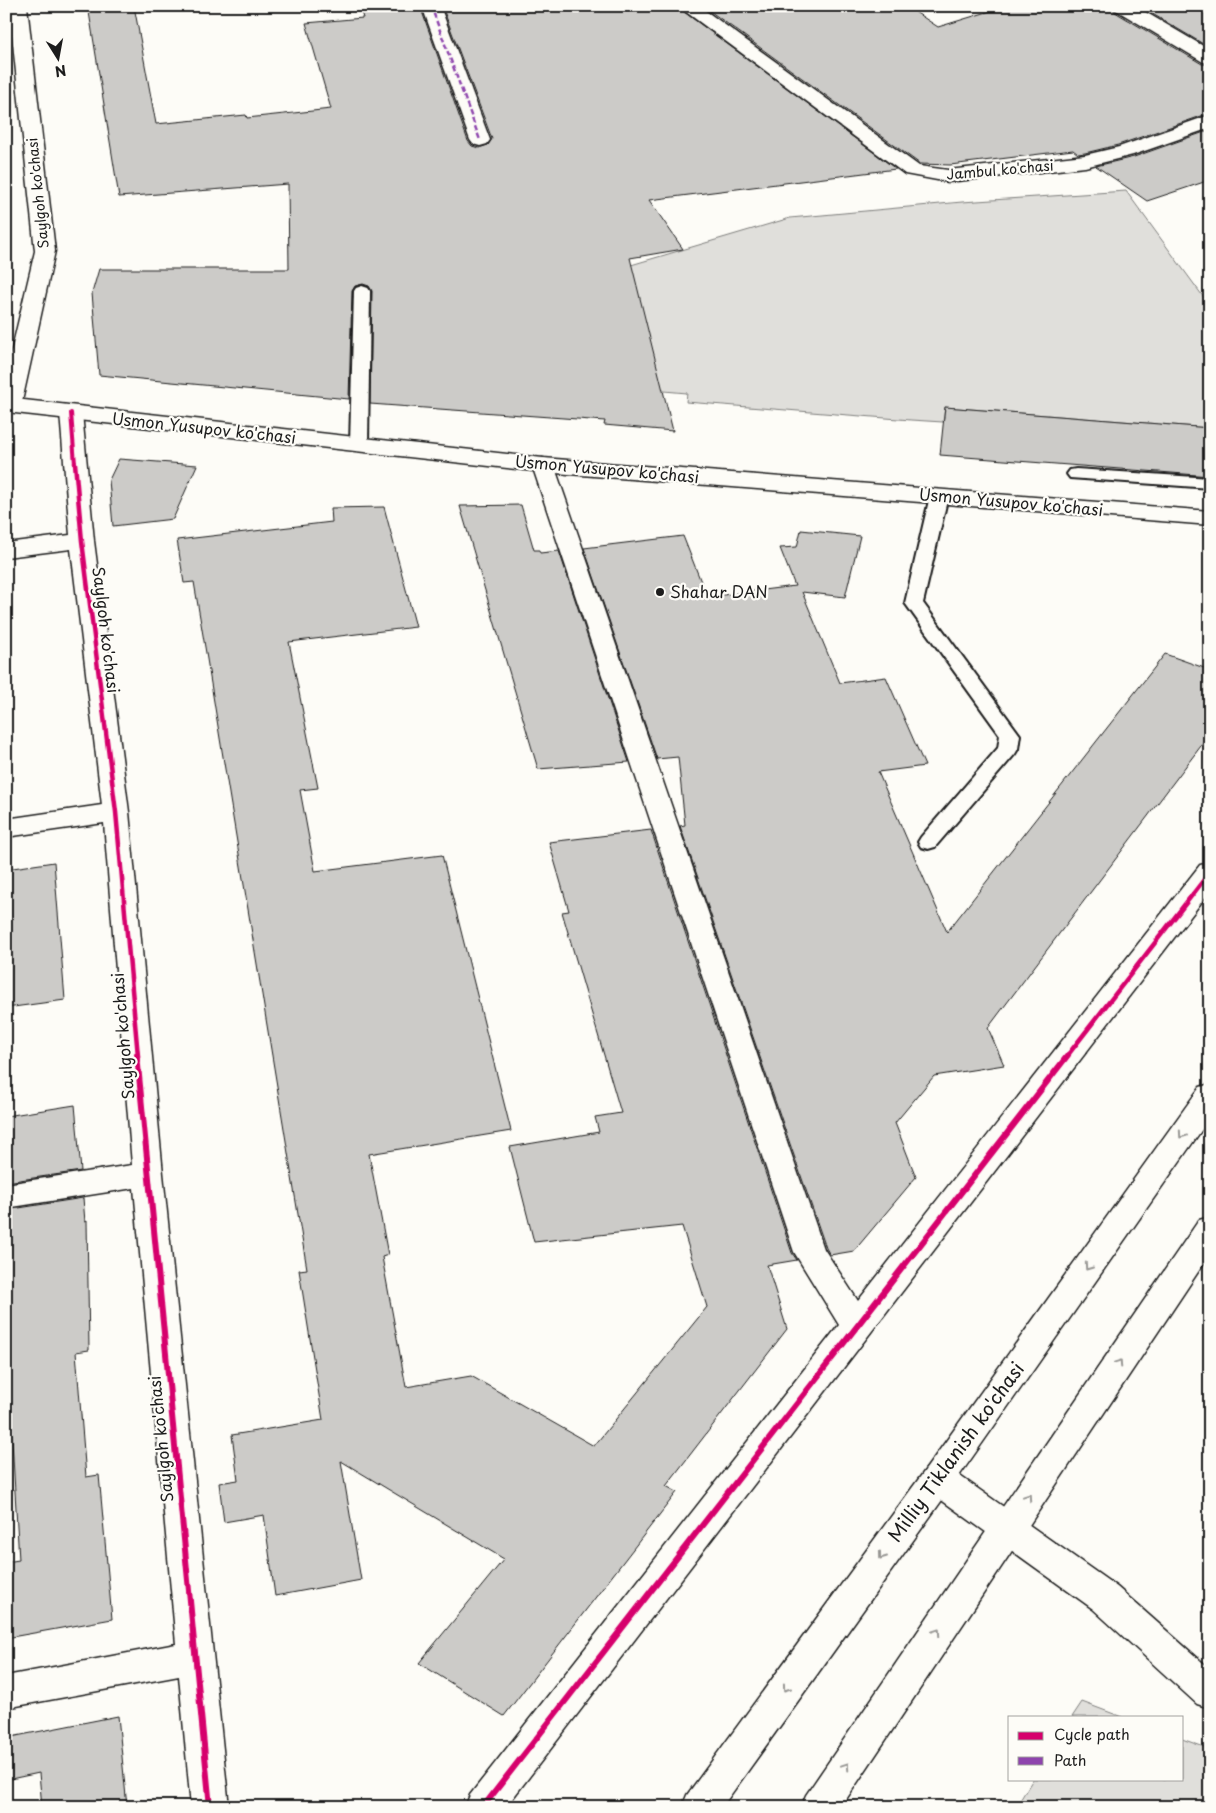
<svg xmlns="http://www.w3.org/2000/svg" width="1216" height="1813" font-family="'Playpen Sans',sans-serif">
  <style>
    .green { fill: #e0dfdb; stroke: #7e7e7c }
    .building { fill: #cccbc8; stroke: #1c1c1c }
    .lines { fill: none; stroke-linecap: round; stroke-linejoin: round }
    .lane-casing { stroke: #1c1c1c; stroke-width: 4 }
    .street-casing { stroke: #1c1c1c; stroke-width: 3 }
    .secondary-casing { stroke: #1c1c1c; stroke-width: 3 }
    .lane { fill: #fdfcf7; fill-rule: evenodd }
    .street { fill: #fdfcf7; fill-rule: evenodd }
    .secondary { fill: #fdfcf7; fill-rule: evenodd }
    .quiet { stroke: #8e44ad; stroke-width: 2.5; stroke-dasharray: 5.5 2.5; stroke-linecap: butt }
    .cycleway-far2-casing { stroke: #fdfcf7; stroke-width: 6 }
    .cycleway-far1-casing { stroke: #fdfcf7; stroke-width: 8 }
    .cycleway-casing { stroke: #fdfcf7; stroke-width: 9 }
    .cycleway-far2 { stroke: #d6006c; stroke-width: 4 }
    .cycleway-far1 { stroke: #d6006c; stroke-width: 4.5 }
    .cycleway { stroke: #d6006c; stroke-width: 6 }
    .oneway { stroke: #989794 }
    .poi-dot { fill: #1c1c1c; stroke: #fdfcf7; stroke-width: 2 }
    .labels { text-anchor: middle; stroke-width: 4.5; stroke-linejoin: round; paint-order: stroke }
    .far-street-label { font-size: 14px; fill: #1c1c1c; stroke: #fdfcf7 }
    .street-label { font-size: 16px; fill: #1c1c1c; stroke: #fdfcf7 }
    .poi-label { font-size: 16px; fill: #1c1c1c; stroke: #fdfcf7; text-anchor: start }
    .near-street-label { font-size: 19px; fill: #1c1c1c; stroke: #fdfcf7 }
  </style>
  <rect width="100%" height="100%" fill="#fdfcf7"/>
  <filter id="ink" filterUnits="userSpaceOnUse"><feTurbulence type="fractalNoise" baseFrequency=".02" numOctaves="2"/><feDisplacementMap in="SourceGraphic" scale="10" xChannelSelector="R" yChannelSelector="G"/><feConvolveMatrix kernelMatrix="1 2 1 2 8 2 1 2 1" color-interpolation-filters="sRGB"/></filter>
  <g filter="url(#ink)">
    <g class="green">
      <polygon points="1126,191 1210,306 1210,428 945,407 943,422 911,420 686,402 687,393 664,391 661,403 631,265 790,218 962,202"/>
      <polygon points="1082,1702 1122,1717 1072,1717"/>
      <polygon points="1182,1739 1210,1749 1210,1807 1016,1807 1033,1779 1182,1779"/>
    </g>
    <g class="building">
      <polygon points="88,6 134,6 156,124 246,115 247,118 331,109 306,23 363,18 359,6 420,6 468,141 472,146 479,148 488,145 492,139 442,6 676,6 896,169 649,200 683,249 630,258 673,431 604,425 605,421 370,404 372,291 369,286 363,284 355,286 352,291 349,399 99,375 92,293 99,269 289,269 288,184 119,197"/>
      <polygon points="703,6 906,6 938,27 1007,6 1111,6 1115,12 1202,64 1210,65 1210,113 1118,145 1085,153 1078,154 1073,150 950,165 920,164"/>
      <polygon points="1139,6 1210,6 1210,48"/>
      <polygon points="1210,130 1210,180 1147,201 1096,166 1134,157"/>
      <polygon points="945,407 1210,428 1210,476 940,455"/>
      <polygon points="119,459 197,465 173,519 113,526 109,480"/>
      <polygon points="521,505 534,550 539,550 540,553 559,551 629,762 538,769 460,506"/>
      <polygon points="384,507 416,627 289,642 318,788 300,790 315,871 442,855 511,1131 369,1154 388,1255 382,1257 406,1387 471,1376 594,1446 707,1307 682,1226 534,1242 510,1147 599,1132 595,1117 621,1113 562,912 569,911 549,842 651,830 792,1253 797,1260 767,1265 787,1329 666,1486 677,1492 504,1716 419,1663 504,1559 341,1461 361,1580 275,1596 264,1515 224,1522 219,1483 238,1480 232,1435 323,1420 299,1270 307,1269 206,653 194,582 184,583 177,540 332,522 331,508"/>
      <polygon points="801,530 860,536 845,597 802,592 840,683 886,677 925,766 878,772 947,932 1165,654 1210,670 1210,734 988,1028 1004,1065 934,1076 895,1123 916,1177 854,1251 830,1255 826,1248 680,826 685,825 678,757 657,759 584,548 683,536 707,597 795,586 780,548 797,547"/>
      <polygon points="54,862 65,1000 6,1008 6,869"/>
      <polygon points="75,1105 81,1171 6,1182 6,1116"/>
      <polygon points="83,1198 85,1222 87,1221 89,1350 76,1352 86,1477 99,1475 112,1619 6,1638 6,1562 19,1560 9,1389 6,1390 6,1210"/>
      <polygon points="118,1716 127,1807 42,1807 39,1773 6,1780 6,1738"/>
    </g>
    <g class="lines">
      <g class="lane-casing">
        <g id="lane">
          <polygon points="362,286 368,288 370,291 368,445 365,449 359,450 353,449 350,445 354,291 356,288"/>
          <polygon points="1076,469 1210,478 1210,488 1070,478 1067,474 1070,470"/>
          <polygon points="939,491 945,492 948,496 923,603 1020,735 1018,749 1015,754 935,847 928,849 921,847 918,842 921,837 998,748 1000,735 905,603 930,496 933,492"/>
        </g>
      </g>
      <g class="street-casing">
        <g id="street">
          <polygon points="9,6 27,6 55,251 21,406 18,411 6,412 6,374 35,251"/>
          <polygon points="422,6 440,6 490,140 487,144 480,146 473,144 470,140"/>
          <polygon points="678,6 699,6 919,166 948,170 1085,155 1119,147 1210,115 1210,128 1133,155 1085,167 948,182 905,174"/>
          <polygon points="1113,6 1135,6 1210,50 1210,63 1203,62 1116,10"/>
          <polygon points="71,406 79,408 82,413 94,541 129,812 163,1174 229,1807 191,1807 179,1676 6,1708 6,1676 176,1644 134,1188 6,1208 6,1184 132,1165 104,823 6,837 6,819 102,805 71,549 6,557 6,543 70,535 60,413 63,408"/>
          <polygon points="543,458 551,460 554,465 824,1249 858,1301 1200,865 1210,863 1210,891 506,1807 465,1807 470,1795 839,1325 794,1252 532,465 535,460"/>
          <polygon points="938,1465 950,1469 1117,1587 1210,1669 1210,1708 1197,1704 1093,1609 926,1489 921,1479 926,1469"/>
        </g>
      </g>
      <g class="secondary-casing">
        <g id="secondary">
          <polygon points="6,398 543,458 1210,511 1210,525 543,472 6,412"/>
          <polygon points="1210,1084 1210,1118 950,1489 722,1807 682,1807 687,1795 926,1469 1200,1087"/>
          <polygon points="1210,1217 1210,1254 841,1807 801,1807 806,1795 1199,1220"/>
        </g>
      </g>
      <use href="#lane" class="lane"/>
      <use href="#street" class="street"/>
      <use href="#secondary" class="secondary"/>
      <polyline class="quiet" points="431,6 480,140"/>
      <g class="cycleway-far2-casing">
        <polyline id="cycleway-far2" points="71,413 75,464"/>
      </g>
      <g class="cycleway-far1-casing">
        <g id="cycleway-far1">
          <polyline points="75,463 82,541 116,812 138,1056"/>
          <polyline points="1067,1056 1210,872"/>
        </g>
      </g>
      <g class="cycleway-casing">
        <g id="cycleway">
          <polyline points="137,1055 210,1807"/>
          <polyline points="483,1807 1068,1055"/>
        </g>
      </g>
      <use href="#cycleway-far2" class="cycleway-far2"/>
      <use href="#cycleway-far1" class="cycleway-far1"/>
      <use href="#cycleway" class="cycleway"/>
    </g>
    <defs><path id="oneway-chevron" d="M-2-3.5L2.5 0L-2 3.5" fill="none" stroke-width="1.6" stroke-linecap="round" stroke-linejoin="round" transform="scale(1.25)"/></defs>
    <g class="oneway">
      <use href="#oneway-chevron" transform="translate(1182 1135) rotate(125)"/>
      <use href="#oneway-chevron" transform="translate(1088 1267) rotate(125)"/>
      <use href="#oneway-chevron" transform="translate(1119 1363) rotate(-56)"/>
      <use href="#oneway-chevron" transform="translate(1028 1497) rotate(-56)"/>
      <use href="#oneway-chevron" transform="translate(882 1556) rotate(126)"/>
      <use href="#oneway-chevron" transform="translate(937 1632) rotate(-56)"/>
      <use href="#oneway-chevron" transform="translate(786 1688) rotate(126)"/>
      <use href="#oneway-chevron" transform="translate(846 1766) rotate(-56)"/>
    </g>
  </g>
  <circle class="poi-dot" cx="660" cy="592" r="5"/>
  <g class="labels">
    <g class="far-street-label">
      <text transform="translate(1000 170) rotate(-5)" y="5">Jambul ko'chasi</text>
      <text transform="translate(38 193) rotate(-96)" y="5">Saylgoh ko'chasi</text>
    </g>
    <g class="street-label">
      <text transform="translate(204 428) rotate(6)" y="6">Usmon Yusupov ko'chasi</text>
      <text transform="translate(607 469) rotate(5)" y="6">Usmon Yusupov ko'chasi</text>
      <text transform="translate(1011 502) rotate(5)" y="6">Usmon Yusupov ko'chasi</text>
      <text transform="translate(106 630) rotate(83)" y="6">Saylgoh ko'chasi</text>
      <text transform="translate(123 1036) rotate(-95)" y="6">Saylgoh ko'chasi</text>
      <text transform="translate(161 1439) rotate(-96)" y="6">Saylgoh ko'chasi</text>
    </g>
    <g class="poi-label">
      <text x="670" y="598">Shahar DAN</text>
    </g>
    <g class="near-street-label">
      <text transform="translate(956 1452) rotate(-54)" y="7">Milliy Tiklanish ko'chasi</text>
    </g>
  </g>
  <rect width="1216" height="1813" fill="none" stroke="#fdfcf7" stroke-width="25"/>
  <rect x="12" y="12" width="1191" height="1788" fill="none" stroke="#1c1c1c" stroke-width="2" filter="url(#ink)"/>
  <rect x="1008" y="1716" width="175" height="65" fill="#fdfcf7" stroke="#a3a29f"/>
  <rect x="1018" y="1732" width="25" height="8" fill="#d6006c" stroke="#a3a29f"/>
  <text x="1054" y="1740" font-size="15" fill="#1c1c1c">Cycle path</text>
  <rect x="1018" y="1757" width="25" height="8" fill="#8e44ad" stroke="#a3a29f"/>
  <text x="1054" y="1766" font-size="15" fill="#1c1c1c">Path</text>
  <g transform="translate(58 58) rotate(169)" stroke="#fdfcf7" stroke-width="4" paint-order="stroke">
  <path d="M0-4L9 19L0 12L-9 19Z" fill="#1c1c1c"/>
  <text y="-8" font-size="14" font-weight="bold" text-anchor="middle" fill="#1c1c1c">N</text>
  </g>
</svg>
